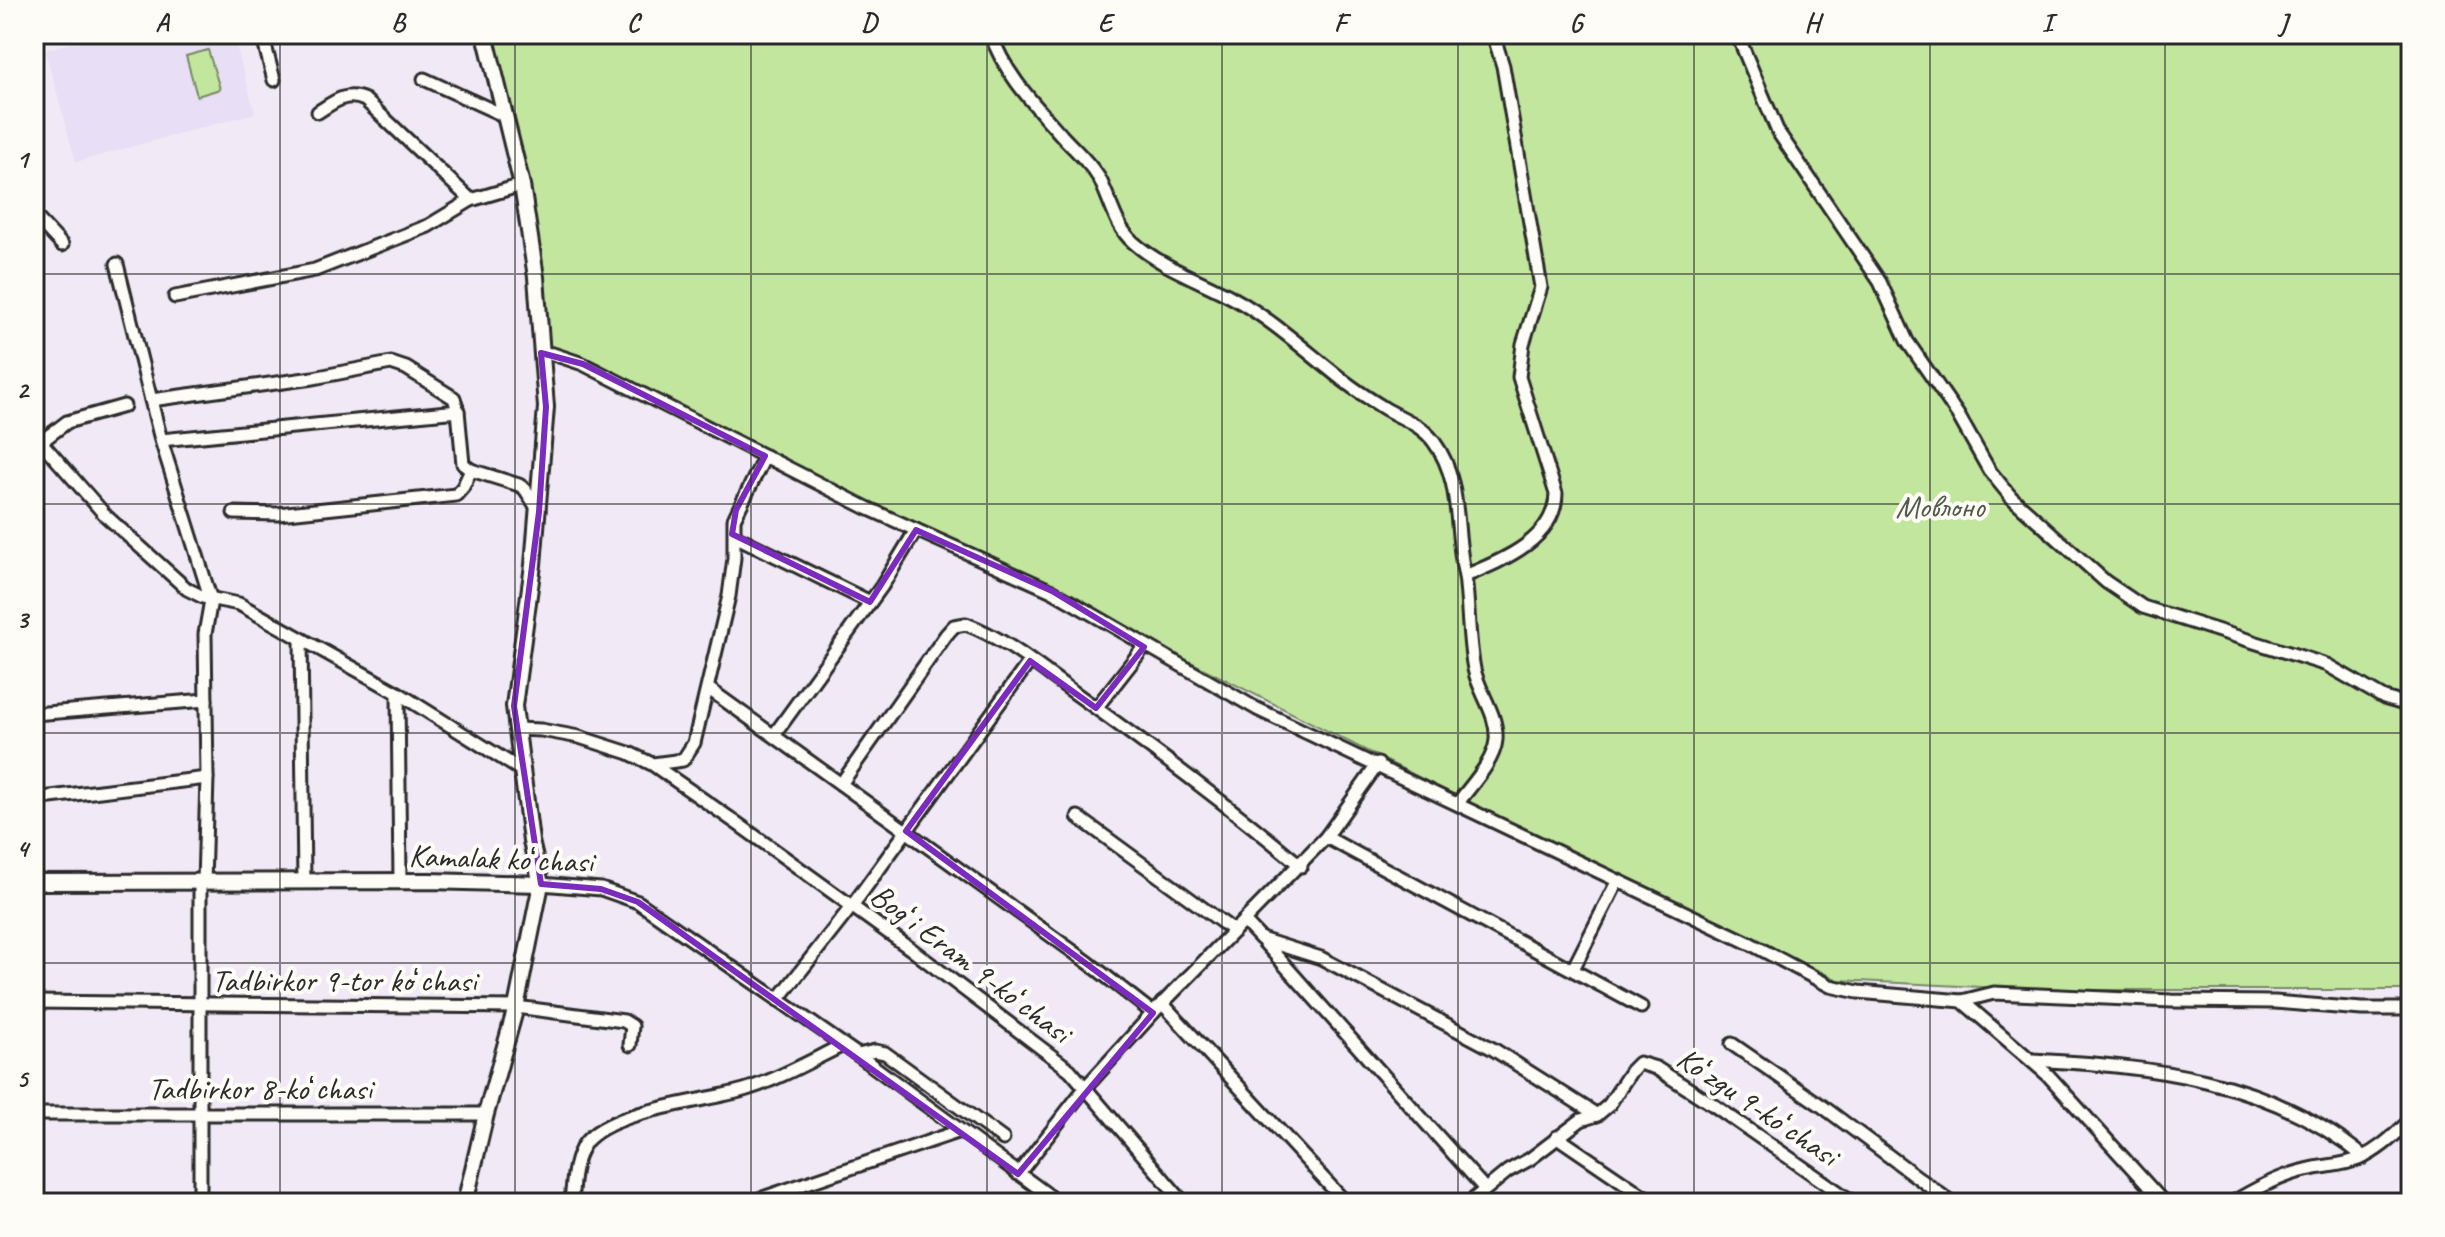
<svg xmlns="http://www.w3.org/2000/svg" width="2445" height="1237" font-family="Caveat,sans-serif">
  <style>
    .built { fill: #e8def5 }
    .green { fill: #c3e69f; stroke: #778865; stroke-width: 2 }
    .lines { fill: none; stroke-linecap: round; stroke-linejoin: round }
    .minor-casing { stroke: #2b2b2b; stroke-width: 17 }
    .tertiary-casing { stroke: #2b2b2b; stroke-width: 20 }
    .minor { stroke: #fdfcf7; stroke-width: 11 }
    .tertiary { stroke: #fdfcf7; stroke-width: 14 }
    .marked { fill: none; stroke: #7b2cbf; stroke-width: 6; stroke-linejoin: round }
    .grid { fill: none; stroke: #2b2b2b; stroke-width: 2; stroke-opacity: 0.55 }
    .labels { text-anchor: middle; stroke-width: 8; stroke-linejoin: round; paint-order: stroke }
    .park-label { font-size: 32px; fill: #515a48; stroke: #fdfcf7 }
    .street-label { font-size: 32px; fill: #2b2b2b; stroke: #fdfcf7 }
    .neatline { fill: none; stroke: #2b2b2b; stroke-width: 3 }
    .grid-label { font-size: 26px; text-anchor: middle; font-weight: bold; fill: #2b2b2b }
  </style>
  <rect width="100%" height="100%" fill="#f1eaf6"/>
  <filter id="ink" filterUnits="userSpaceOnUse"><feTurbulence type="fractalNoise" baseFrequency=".0125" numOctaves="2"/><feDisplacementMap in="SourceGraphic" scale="16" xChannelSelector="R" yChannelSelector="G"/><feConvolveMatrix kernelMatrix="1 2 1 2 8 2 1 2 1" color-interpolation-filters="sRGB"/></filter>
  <g filter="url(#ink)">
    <polygon class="built" points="104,34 233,34 255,113 76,162 45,50"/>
    <g class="green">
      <polygon points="485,34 2411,34 2411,990 2045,990 1838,980 1466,801 985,558 891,521 546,348"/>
      <polygon points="208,50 220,89 197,96 186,56"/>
    </g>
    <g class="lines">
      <g class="minor-casing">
        <g id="minor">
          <polyline points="262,34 274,80"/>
          <path d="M991,34C1004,74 1036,106 1063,137C1076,151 1089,162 1099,178C1111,200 1114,225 1133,242C1161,267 1200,280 1233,298C1273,320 1308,353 1344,381C1357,391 1371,400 1384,408C1402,419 1421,424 1434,442C1463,481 1454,531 1465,576C1501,561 1555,540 1556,494L1519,377L1523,344L1541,287L1503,66L1493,34"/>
          <polyline points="1737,34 1778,132 1880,282 1907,341 1958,415 1989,470 2011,497 2106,582 2143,607 2327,665 2384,698 2411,706"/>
          <polyline points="424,79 505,116"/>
          <path d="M318,112C334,102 346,91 365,100L471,200"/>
          <polyline points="34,215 62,245"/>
          <polyline points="117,264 161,440 211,600 205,634 207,778 204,883"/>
          <polyline points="34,272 37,280 34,288"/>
          <polyline points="175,297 315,270 428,226 471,200 522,185"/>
          <polyline points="541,353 553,354 583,364 867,508 1052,591 1257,709 1751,944 1830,986 1858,992 1962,1001 2048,1075 2164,1203"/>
          <polyline points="151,400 313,378 391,363 406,368 454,398 458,411"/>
          <polyline points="34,434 106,516 187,589 203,597 239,604 398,693 521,770"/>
          <polyline points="161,440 458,411 463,464 471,470 519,485 525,489 539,511"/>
          <polyline points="34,447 67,422 124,406"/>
          <polyline points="234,513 278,514 456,495 463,487 471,470"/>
          <polyline points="735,536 870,602"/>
          <polyline points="301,639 304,882"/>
          <polyline points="709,689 1089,963 1153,1013"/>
          <polyline points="398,693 400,882"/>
          <polyline points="1096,708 1144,647"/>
          <polyline points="34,714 206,700"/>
          <polyline points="517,729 541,730 579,737 629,753 652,764 738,824 911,949 1070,1070 1184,1203"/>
          <polyline points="774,735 882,586 916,530"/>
          <polyline points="653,764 683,760 694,743 729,596 734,558 734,519 765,456"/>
          <path d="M841,784L946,635L954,626L966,624C1006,639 1041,669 1075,693C1152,748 1228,805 1301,866"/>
          <polyline points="34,799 207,778"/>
          <path d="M1458,803C1471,785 1494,762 1496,740C1498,714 1479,693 1474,669C1468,639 1469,606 1465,576"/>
          <polyline points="1078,817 1234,931"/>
          <polyline points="1326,837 1641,1007"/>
          <polyline points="541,884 601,889 638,902 858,1055 1059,1203"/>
          <polyline points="1244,921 1261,939 1321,958 1493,1049 1597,1115"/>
          <polyline points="1264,942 1485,1189"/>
          <polyline points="1573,969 1617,882"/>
          <polyline points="778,1000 852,906 1030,661"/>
          <polyline points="1962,1001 1994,993 2171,1001 2275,1002 2362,1009 2411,1009"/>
          <polyline points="34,1002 516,1007 624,1021 632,1026 630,1045"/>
          <polyline points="1162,1003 1346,1203"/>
          <polyline points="1732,1044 1822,1106 1952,1203"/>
          <polyline points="858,1055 875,1051 885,1053 1003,1139"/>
          <path d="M2032,1060C2150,1066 2269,1078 2364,1157"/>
          <polyline points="34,1114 486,1114"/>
          <polyline points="1557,1137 1654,1203"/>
          <polyline points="1018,1174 1085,1088 1153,1013 1326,837 1378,764"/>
          <polyline points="200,1203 200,883"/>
          <path d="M571,1203C573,1184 573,1160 585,1143C611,1109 707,1102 747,1089C779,1079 812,1060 843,1045"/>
          <polyline points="748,1203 960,1131"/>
          <polyline points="1469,1203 1508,1171 1530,1159 1581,1120 1597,1115 1609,1105 1631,1071 1639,1063 1656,1068 1712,1104 1854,1203"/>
          <path d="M2232,1203C2255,1189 2279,1176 2306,1170C2325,1165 2343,1166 2361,1158C2381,1149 2395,1134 2411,1120"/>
        </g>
      </g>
      <g class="tertiary-casing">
        <g id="tertiary">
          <polyline points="34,882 429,881 541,884"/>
          <polyline points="465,1203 486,1114 516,1007 541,884 531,841 514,706 533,565 546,407 536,277 522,185 485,34"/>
        </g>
      </g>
      <use href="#minor" class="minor"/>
      <use href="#tertiary" class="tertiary"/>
    </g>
  </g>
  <path class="marked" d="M541,353L583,364L765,456L736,510L732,534L870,602L916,530L1052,591L1144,647L1096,708L1030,661L906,831L1153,1013L1018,1174L638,902L601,889L541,884L514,706L539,512L546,407Z"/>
  <path class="grid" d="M280,34V1203M515,34V1203M751,34V1203M987,34V1203M1222,34V1203M1458,34V1203M1694,34V1203M1930,34V1203M2165,34V1203M34,274H2411M34,504H2411M34,733H2411M34,963H2411"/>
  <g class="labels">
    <g class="park-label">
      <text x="1940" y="517">Мовлоно</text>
    </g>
    <g class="street-label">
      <text transform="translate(501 858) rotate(2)" y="11">Kamalak koʻchasi</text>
      <text transform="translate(971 963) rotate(37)" y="11">Bogʻi Eram 9-koʻchasi</text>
      <text x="344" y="991">Tadbirkor 9-tor koʻchasi</text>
      <text x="260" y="1099">Tadbirkor 8-koʻchasi</text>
      <text transform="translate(1758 1106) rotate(34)" y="11">Koʻzgu 9-koʻchasi</text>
    </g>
  </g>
  <rect width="2445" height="1237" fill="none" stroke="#fdfcf7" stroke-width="88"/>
  <rect x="44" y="44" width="2357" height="1149" class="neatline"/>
  <g class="grid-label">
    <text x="162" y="31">A</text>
    <text x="398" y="31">B</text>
    <text x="633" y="31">C</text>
    <text x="869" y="31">D</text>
    <text x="1105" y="31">E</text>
    <text x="1340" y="31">F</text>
    <text x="1576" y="31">G</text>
    <text x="1812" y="31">H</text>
    <text x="2047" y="31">I</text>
    <text x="2283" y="31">J</text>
    <text x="22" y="168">1</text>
    <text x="22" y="398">2</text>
    <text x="22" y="628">3</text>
    <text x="22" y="857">4</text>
    <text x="22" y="1087">5</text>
  </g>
</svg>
